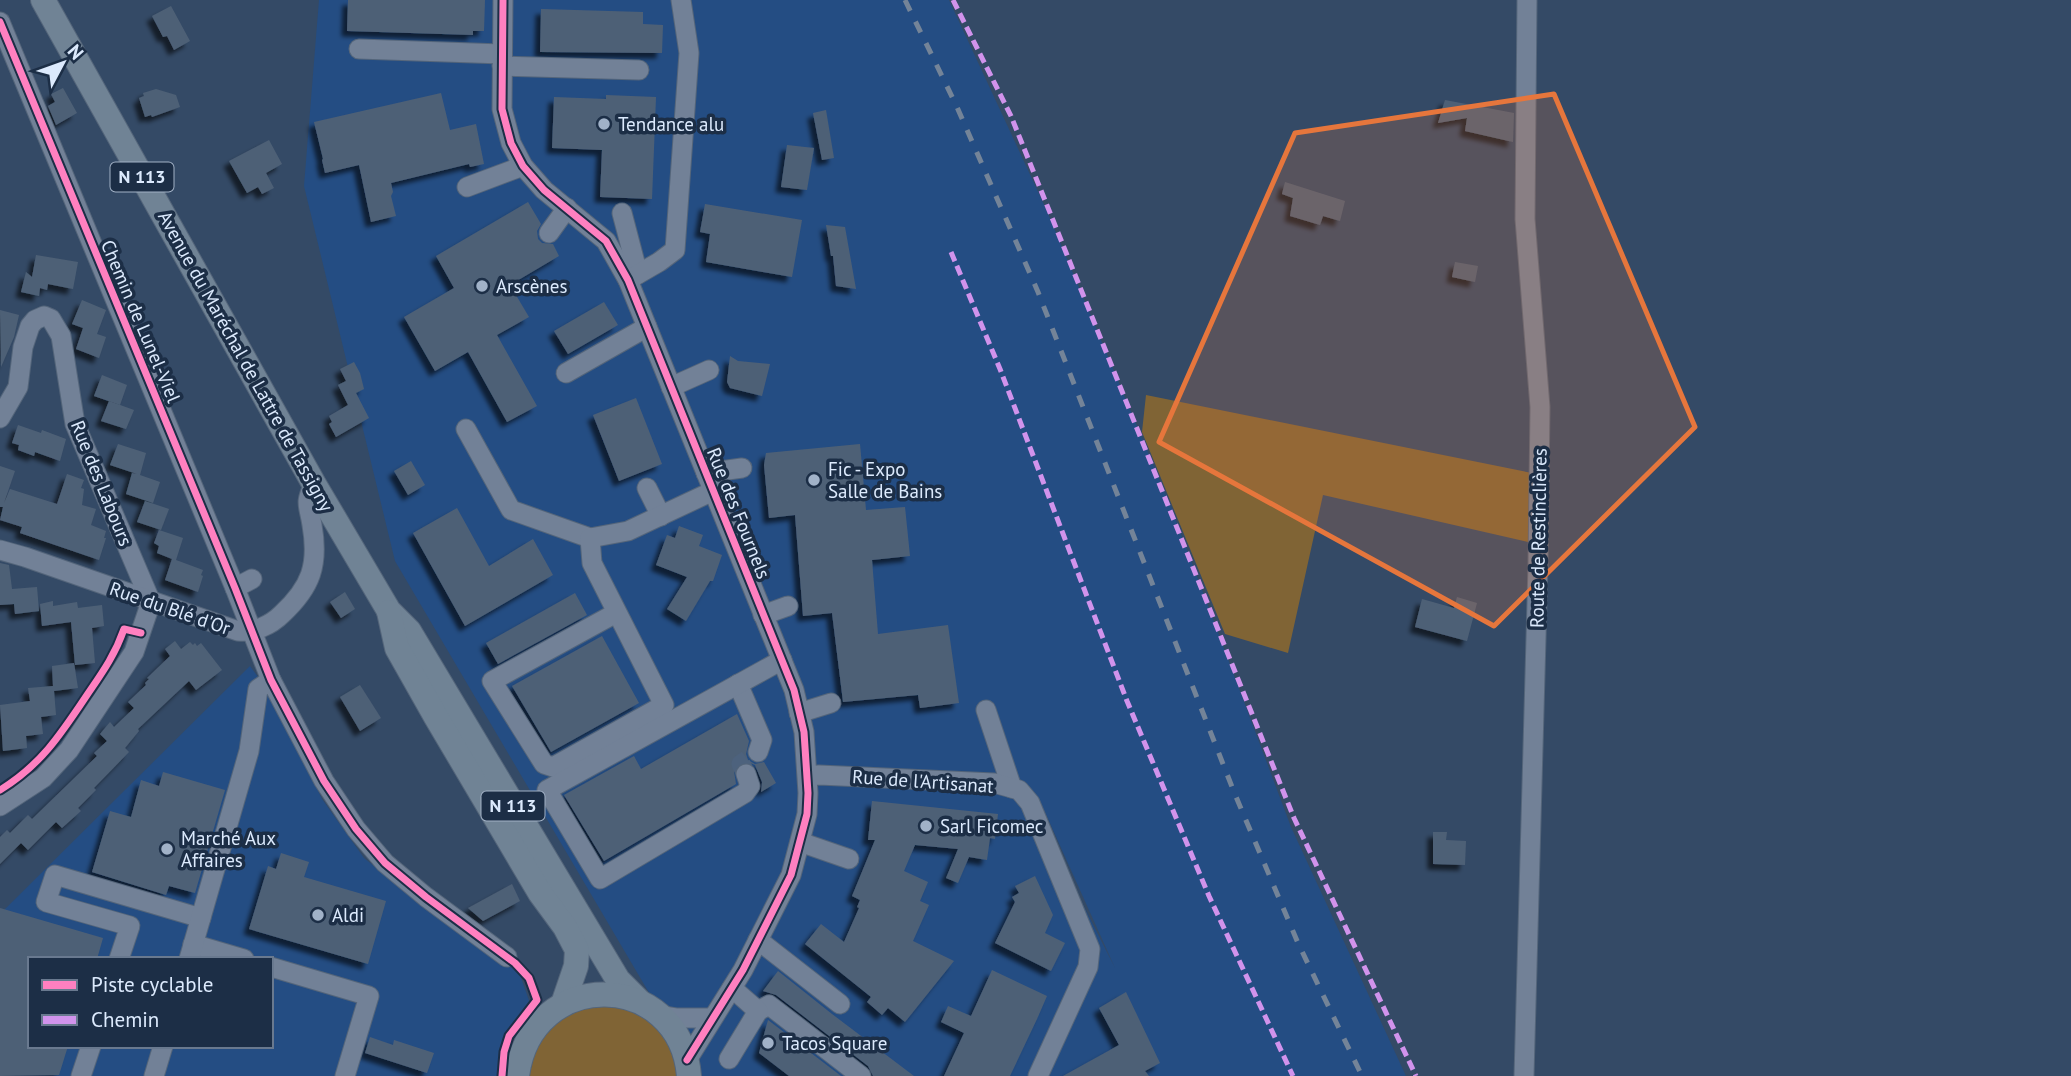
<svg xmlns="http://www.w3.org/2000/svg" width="2071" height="1076" font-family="'PT Sans',sans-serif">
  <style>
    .built { fill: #244d83; fill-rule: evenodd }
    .green { fill: #806435 }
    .building { fill: #4e6076; filter: url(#shadow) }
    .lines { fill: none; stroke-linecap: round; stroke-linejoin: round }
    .minor-tunnel { stroke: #4d627d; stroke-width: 19; stroke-dasharray: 19 10; stroke-linecap: butt }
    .minor-casing { stroke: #54657a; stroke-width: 21 }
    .major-casing { stroke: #54657a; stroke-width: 26 }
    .minor { stroke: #728197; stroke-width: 19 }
    .major { stroke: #708395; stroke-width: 24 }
    .rail { stroke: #748498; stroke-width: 5; stroke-dasharray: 12 12; stroke-linecap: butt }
    .quiet { stroke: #d193ec; stroke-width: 5; stroke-dasharray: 10 5; stroke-linecap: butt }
    .cycleway-casing { stroke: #1c2e46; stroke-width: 11 }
    .cycleway { stroke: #ff80c0; stroke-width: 7 }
    .marked { fill: #e6763c; fill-opacity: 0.2; stroke: #e6763c; stroke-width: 5; stroke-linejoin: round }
    .poi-dot { fill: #a1b2c8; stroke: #1c2e46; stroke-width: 2.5 }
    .labels { text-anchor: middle; stroke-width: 7; stroke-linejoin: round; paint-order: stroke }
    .shield { fill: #1c2e46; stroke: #a2b2c6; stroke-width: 2 }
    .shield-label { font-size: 18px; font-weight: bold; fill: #dceafd }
    .poi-label { font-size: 19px; fill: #dceafd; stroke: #1c2e46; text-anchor: start }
    .street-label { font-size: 19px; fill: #dceafd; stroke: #1c2e46 }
  </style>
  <defs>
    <filter id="shadow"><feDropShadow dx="-5.5" dy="5.5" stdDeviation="2" flood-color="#0009"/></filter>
  </defs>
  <rect width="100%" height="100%" fill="#344a66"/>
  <g class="built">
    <path d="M319,0H949L1047,211L1171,507L1291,827L1406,1076H698L395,561L304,186ZM1044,810L1115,968L1069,877Z"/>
    <path d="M250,666L277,703L322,799L364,858L435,915L519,972L531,1006L507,1049L504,1076H0V914ZM30,959H271V1046H30Z"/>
  </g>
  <g class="green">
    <polygon points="1146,395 1532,473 1528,542 1323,495 1288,653 1225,634 1142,432"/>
    <path d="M599,1004C645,1010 670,1028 677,1076H529C532,1065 534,1054 537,1044C547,1018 575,1009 599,1004Z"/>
  </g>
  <g class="building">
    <polygon points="348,0 485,0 484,31 473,31 473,35 347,31"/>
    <polygon points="171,6 190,41 174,50 167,36 163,37 152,16"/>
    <polygon points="541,9 643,12 643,24 663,25 662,53 540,52"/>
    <polygon points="63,88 77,113 56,125 48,106 55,102 51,94"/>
    <polygon points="156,89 176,95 180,107 152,117 151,115 145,117 139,98 144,96 143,93"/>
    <polygon points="441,93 450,130 476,124 484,164 470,167 469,164 391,183 393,192 391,196 396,216 371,222 359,165 325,173 322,160 323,159 314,122"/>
    <polygon points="606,95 656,97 652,199 600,197 602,150 552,148 554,97 606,99"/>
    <polygon points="1445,100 1514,113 1513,142 1465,131 1467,118 1438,123"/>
    <polygon points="826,110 834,158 822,160 813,113"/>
    <polygon points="269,140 282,164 266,173 274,188 262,194 258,187 247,193 229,161"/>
    <polygon points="787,145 814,148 807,190 781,187"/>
    <polygon points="1285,182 1345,201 1340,221 1323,216 1320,225 1290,216 1293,198 1282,194"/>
    <polygon points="528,202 541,224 537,231 538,239 542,243 553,244 559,256 510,285 529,317 497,335 537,406 507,422 468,352 435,371 404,317 454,288 436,256"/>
    <polygon points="705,204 802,220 792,277 706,262 710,234 700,232"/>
    <polygon points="826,225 845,227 856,289 836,286 833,256 831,256"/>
    <polygon points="36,255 78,262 73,289 48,284 47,290 40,288 39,296 21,292 26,272 32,277"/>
    <polygon points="1455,262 1478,266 1475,282 1452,277"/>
    <polygon points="82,300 106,310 97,334 106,337 99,358 76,349 83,328 72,324"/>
    <polygon points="604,302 618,325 568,354 554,331"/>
    <polygon points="0,310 19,315 14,337 1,367"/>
    <polygon points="730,356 738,361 770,364 762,396 730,388 727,382"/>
    <polygon points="354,362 360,373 364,389 356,393 369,418 336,437 329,424 332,422 329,416 348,405 338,385 346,381 340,369"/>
    <polygon points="102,375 127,385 120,405 94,396"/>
    <polygon points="636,398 662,464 619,481 593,415"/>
    <polygon points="109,401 134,410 126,429 101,421"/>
    <polygon points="18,425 41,433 42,430 66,439 60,461 35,452 34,456 18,450 19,445 12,443"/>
    <polygon points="118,444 146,453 140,475 160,482 153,503 126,494 132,473 137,474 110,465"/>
    <polygon points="860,444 866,510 905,507 910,556 872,560 878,634 948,625 959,703 920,708 918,695 843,702 832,613 803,616 795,515 769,518 764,465 766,453"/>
    <polygon points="411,461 425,485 408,495 394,471"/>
    <polygon points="0,466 15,471 4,503 10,489 57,504 67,474 84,480 81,488 84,489 82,505 96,509 91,525 106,531 104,538 106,538 99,560 20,533 22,527 0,520 3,507 0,507"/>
    <polygon points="145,501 169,509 161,530 137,522"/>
    <polygon points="457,508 489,566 533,539 553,575 465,626 413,533"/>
    <polygon points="679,526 703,535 699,546 722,555 713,581 710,581 686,621 667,609 687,577 656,565 667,535 675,538"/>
    <polygon points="159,530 183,538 176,560 203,570 201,575 203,576 198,592 165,580 172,559 157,553 159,546 154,543"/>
    <polygon points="0,563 9,565 12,589 37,587 39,611 15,614 14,604 0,605"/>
    <polygon points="345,592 355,609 341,618 330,602"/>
    <polygon points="575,593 587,615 498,664 486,643"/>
    <polygon points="1457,597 1477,603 1467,641 1415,627 1422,599 1454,608"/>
    <polygon points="53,601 53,606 77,602 78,608 102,605 104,626 92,628 95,663 75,665 71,622 42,626 40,604"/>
    <polygon points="602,636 639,703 551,752 512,686"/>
    <polygon points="175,641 181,649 190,642 193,645 195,643 197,646 201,643 222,670 196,690 189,681 138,729 139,731 125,748 129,752 94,788 96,790 78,808 81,811 62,828 56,822 28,850 21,843 0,864 0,837 7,830 10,833 28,815 32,819 97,756 94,753 107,741 100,734 110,722 114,727 134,708 128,702 146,685 145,683 149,679 147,678 170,656 165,649"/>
    <polygon points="74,663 78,688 54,691 56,715 41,717 43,734 26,736 27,748 3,751 0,705 30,701 28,688 53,686 52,666"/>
    <polygon points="360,685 381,718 360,731 340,697"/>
    <polygon points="737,714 749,741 746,754 748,760 755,764 764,762 776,783 761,792 762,782 755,765 748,762 742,763 734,771 736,784 604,861 564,795 634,756 641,769"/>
    <polygon points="163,772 225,790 195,893 169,886 166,895 92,872 110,811 131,817 141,780 159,786"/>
    <polygon points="872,801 998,814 995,839 990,838 987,860 969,857 958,883 946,878 958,849 915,845 904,871 928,882 920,901 929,905 913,941 954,961 905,1022 888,1008 882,1015 867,1002 871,997 805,944 821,924 844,942 859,908 857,907 860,900 852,896 875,840 868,840"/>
    <polygon points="1433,832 1447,832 1446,840 1466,841 1465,865 1433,864"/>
    <polygon points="281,853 309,862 304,877 386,901 368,964 249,929 268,866 276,869"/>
    <polygon points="1035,876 1053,915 1045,933 1065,943 1051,971 995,943 1015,902 1012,897 1019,893 1015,886"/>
    <polygon points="512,884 520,901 483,921 468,908"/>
    <polygon points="0,908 103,938 97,959 30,959 30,1046 68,1046 59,1075 0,1076"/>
    <polygon points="992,970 1047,996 1037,1019 1010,1076 944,1076 964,1033 941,1022 948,1006 971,1016"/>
    <polygon points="778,971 832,1014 914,1076 873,1076 868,1066 776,995 763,991"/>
    <polygon points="1126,992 1160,1063 1145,1071 1149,1076 1063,1076 1119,1045 1099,1008"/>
    <polygon points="768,1020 841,1076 789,1076 759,1053"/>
    <polygon points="370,1037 393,1045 394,1040 434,1053 427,1073 365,1053"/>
  </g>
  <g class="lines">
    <polyline class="minor-tunnel" points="746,774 741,764 758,752"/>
    <g class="minor-casing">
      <g id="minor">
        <polyline points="503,0 502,109 511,143 523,166 544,190 606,241 628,280 794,690 804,732 808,793 807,814 791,875 743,970 687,1060"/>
        <polyline points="0,22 235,588 271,680 324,781 356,829 385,863 426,897 507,957"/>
        <polyline points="359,49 502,54"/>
        <polyline points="502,66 639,70"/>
        <polyline points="467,187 523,166"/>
        <polyline points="622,213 638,274"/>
        <polyline points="549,233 567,208"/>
        <polyline points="628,280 659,262 675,250 689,53 681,0"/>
        <polyline points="566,373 647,327"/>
        <polyline points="671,387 709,370"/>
        <polyline points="0,418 18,387 23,347 30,326 35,320 44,316 51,319 61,336 75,424 151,602 134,652 69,750 43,778 0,806"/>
        <polyline points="466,429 511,510 590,538"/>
        <polyline points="706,473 742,468"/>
        <polyline points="647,488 661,516"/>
        <path d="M0,550L25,557L238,631C254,633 271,625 282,614C311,587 319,565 312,525C309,504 304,505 314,484"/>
        <polyline points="235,588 252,579"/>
        <polyline points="616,613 492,681 544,764 553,767 664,705 592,563 590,538 628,531 713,491"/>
        <polyline points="763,615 788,606"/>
        <polyline points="738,684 762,740 758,752"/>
        <polyline points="986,710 1012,788"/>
        <polyline points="799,713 831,703"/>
        <polyline points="746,774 750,786 745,793 600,879 547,790 782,660"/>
        <polyline points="808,776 819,775 994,783 1019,790 1030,803 1090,949 1088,967 1038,1076"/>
        <polyline points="800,842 849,859"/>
        <polyline points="758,940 840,1004"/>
        <polyline points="193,944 244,959"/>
        <polyline points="119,959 130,926 46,902 55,875 201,918"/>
        <polyline points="189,959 249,751 258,689 271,680"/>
        <polyline points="271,967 369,996 345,1076"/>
        <polyline points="758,1011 769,1005 861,1076"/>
        <polyline points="659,1015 677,1018 712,1018"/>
        <polyline points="729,1059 758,1011 732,988"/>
        <polyline points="81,1076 91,1046"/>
        <polyline points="154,1076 163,1046"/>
        <polyline points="1524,1076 1538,565 1540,407 1525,219 1527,0"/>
      </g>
    </g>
    <g class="major-casing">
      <g id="major">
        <polyline points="43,0 314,484 389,611 409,631 618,980 638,1000"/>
        <polyline points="389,612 397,648 436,717 540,893 565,927 577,950 576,966 563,1004"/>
        <path d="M517,1076C531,966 680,969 689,1076"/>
      </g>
    </g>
    <use href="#minor" class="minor"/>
    <use href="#major" class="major"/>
    <polyline class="rail" points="905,0 957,107 1038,292 1234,792 1298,943 1362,1076"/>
    <g class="quiet">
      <polyline points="953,0 1011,116 1294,818 1416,1076"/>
      <polyline points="951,252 1000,369 1127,701 1209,896 1293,1076"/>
    </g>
    <g class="cycleway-casing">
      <g id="cycleway">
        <polyline points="503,0 502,109 511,143 523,166 544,190 606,241 628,280 794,690 804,732 808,793 807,814 791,875 743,970 687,1060"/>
        <polyline points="0,22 235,588 271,680 324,781 356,829 385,863 426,897 515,963 529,978 537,1000 509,1036 504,1052 502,1076"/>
        <path d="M0,790C41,765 61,734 87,695C102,673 115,655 124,629L141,633"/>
      </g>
    </g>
    <use href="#cycleway" class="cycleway"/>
  </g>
  <path class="marked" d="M1554,94L1695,427L1494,626L1159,442L1295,133Z"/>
  <g class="poi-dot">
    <circle cx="604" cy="124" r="7"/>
    <circle cx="482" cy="286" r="7"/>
    <circle cx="814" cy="480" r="7"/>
    <circle cx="926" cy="826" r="7"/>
    <circle cx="167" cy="849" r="7"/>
    <circle cx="318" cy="915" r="7"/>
    <circle cx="768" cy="1043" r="7"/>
  </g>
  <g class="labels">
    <g class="shield">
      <rect x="110.5" y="162.5" width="63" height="29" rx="5"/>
      <rect x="481.5" y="791.5" width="63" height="29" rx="5"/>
    </g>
    <g class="shield-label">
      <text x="142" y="183">N 113</text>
      <text x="513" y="812">N 113</text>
    </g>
    <g class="poi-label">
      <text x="618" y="131">Tendance alu</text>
      <text x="496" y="293">Arscènes</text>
      <text x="828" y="476">Fic - Expo<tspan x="828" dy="22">Salle de Bains</tspan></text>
      <text x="940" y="833">Sarl Ficomec</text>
      <text x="181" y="845">Marché Aux<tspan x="181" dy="22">Affaires</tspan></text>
      <text x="332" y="922">Aldi</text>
      <text x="782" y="1050">Tacos Square</text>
    </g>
    <g class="street-label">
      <text transform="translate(141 321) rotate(67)" y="7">Chemin de Lunel-Viel</text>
      <text transform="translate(246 361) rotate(61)" y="7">Avenue du Maréchal de Lattre de Tassigny</text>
      <text transform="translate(102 483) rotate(68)" y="7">Rue des Labours</text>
      <text transform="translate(739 513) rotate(68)" y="7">Rue des Fournels</text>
      <text transform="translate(1538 538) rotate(-89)" y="7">Route de Restinclières</text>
      <text transform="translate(170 608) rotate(19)" y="7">Rue du Blé d'Or</text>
      <text transform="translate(923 781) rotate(4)" y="7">Rue de l'Artisanat</text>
    </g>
  </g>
  <rect x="28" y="957" width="245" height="91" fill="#1c2e46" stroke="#69798f" stroke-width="2"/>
  <rect x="42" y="980" width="35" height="10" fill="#ff80c0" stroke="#69798f" stroke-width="2"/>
  <text x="91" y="992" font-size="21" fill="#dceafd">Piste cyclable</text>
  <rect x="42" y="1015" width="35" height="10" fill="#d193ec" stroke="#69798f" stroke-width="2"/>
  <text x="91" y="1027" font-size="21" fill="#dceafd">Chemin</text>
  <g transform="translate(63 63) rotate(49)" stroke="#1c2e46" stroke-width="5" paint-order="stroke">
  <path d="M0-5L12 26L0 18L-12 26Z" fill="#dceafd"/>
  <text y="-10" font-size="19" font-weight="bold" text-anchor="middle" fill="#dceafd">N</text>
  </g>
</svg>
